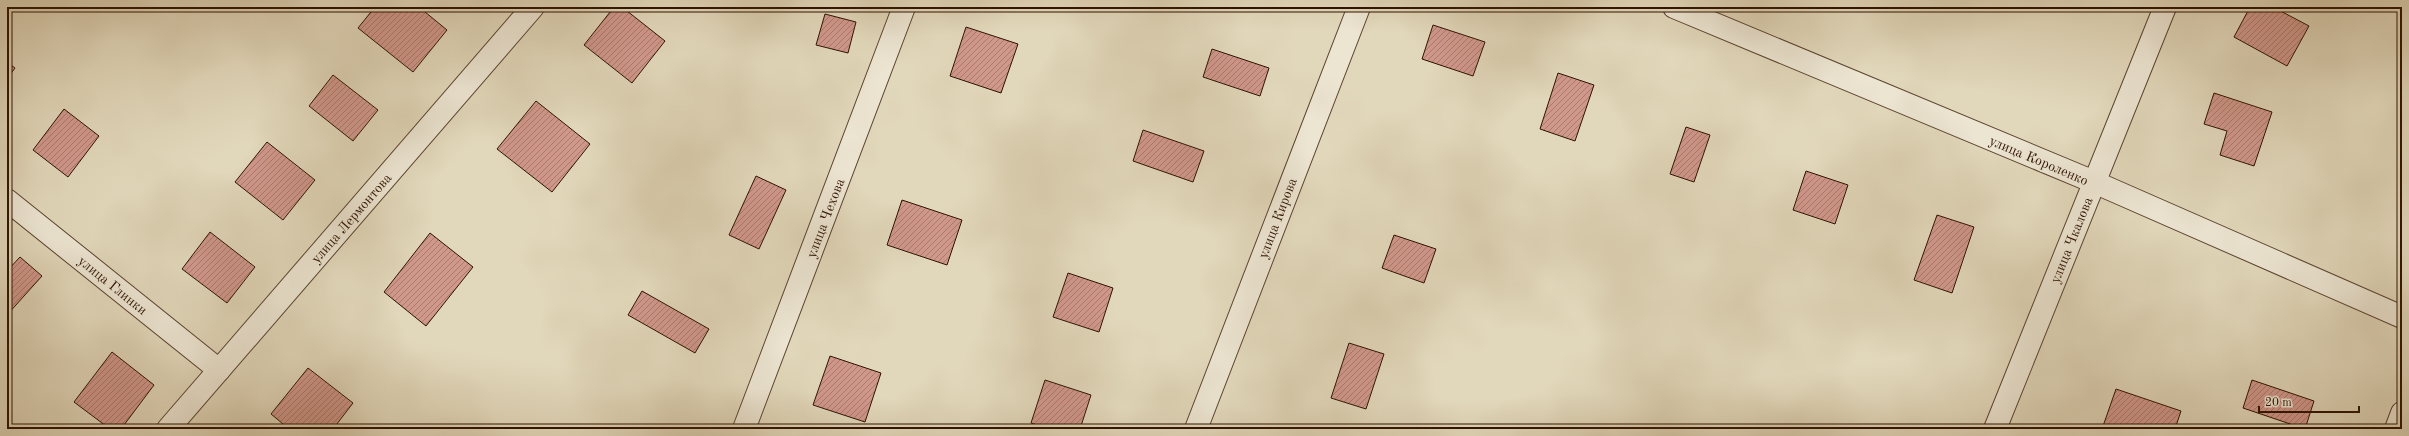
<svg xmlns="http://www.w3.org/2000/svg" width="2409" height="436" font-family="'Old Standard TT',serif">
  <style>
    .building { fill: url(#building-hatch); stroke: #2e1201 }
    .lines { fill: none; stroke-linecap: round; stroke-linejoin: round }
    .minor-casing { stroke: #5b432f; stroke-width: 24 }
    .minor { stroke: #ece5d2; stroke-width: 22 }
    .labels { text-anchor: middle; stroke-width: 3.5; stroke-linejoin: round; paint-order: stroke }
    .street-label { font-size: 14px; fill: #2e1201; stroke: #ece5d2 }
  </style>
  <defs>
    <pattern id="building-hatch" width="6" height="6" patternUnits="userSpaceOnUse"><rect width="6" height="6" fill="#d0978b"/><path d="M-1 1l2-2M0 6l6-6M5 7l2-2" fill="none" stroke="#a97a6f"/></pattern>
  </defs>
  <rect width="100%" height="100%" fill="#e1d7ba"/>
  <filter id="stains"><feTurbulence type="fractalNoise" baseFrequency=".005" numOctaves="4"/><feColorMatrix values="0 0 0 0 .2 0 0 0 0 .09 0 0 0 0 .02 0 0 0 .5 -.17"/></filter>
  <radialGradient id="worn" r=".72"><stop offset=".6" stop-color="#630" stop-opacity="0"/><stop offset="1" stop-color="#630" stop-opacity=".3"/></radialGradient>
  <g class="building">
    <polygon points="375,7 419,7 447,30 413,72 358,28"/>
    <polygon points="614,7 622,7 665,41 632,83 584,45"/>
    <polygon points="2250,7 2273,7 2309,26 2287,66 2234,37"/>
    <polygon points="825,14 856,22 848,53 816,45"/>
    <polygon points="1433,25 1485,42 1473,76 1422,59"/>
    <polygon points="966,27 1018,44 1001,93 950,76"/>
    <polygon points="1212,49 1269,68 1260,96 1203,77"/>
    <polygon points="7,62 15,68 7,79"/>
    <polygon points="1558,73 1594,85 1575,141 1540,129"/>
    <polygon points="333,75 378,110 353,141 309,106"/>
    <polygon points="2214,93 2272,112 2254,166 2220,155 2227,131 2204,124"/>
    <polygon points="536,101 590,144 552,192 497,149"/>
    <polygon points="64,109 99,136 68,177 33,150"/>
    <polygon points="1686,127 1710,135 1694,182 1670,174"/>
    <polygon points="1143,130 1204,151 1193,182 1133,161"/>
    <polygon points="267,142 315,180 283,220 235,182"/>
    <polygon points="1806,171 1848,185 1835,224 1793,210"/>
    <polygon points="756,176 786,190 759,249 729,235"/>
    <polygon points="902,200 962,220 947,265 887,245"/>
    <polygon points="1937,215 1974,227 1952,293 1914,280"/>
    <polygon points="210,232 255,267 227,303 182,269"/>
    <polygon points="430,233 473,267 426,326 384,292"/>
    <polygon points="1394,235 1436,249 1424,283 1382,268"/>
    <polygon points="20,257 42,276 7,315 7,271"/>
    <polygon points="1068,273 1113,288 1099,332 1053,317"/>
    <polygon points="642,291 709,329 695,353 628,315"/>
    <polygon points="1349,343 1384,354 1366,409 1331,398"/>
    <polygon points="112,352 154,385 121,429 110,429 74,402"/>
    <polygon points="830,356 881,373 865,422 813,405"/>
    <polygon points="308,368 353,403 333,429 289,429 271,414"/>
    <polygon points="1045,380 1091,395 1080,429 1048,429 1031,423"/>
    <polygon points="2252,380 2314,401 2305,429 2243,408"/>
    <polygon points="2116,389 2181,411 2175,429 2102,429"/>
  </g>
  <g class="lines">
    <g class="minor-casing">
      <g id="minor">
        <polyline points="1674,7 2094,182 2402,317"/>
        <polyline points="7,200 219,370"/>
        <polyline points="168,429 533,7"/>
        <polyline points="744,429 904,7"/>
        <polyline points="1196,429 1359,7"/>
        <polyline points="1995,429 2165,7"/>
        <polyline points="2396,429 2402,413"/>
      </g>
    </g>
    <use href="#minor" class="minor"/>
  </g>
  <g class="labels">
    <g class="street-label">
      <text transform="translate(2039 160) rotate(23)" y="5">улица Короленко</text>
      <text transform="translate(351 218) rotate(-49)" y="5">улица Лермонтова</text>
      <text transform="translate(825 218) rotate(-69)" y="5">улица Чехова</text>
      <text transform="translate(1277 218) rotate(-69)" y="5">улица Кирова</text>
      <text transform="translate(2071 240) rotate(-68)" y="5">улица Чкалова</text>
      <text transform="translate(113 285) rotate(39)" y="5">улица Глинки</text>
    </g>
  </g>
  <rect width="2409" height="436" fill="none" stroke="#e1d7ba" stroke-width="24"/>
  <rect x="8" y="8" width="2393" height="420" fill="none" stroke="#2e1201" stroke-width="2"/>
  <rect x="12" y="12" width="2385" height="412" fill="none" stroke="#2e1201"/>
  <path d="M2259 406v6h100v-6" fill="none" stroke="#2e1201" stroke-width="2"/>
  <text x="2265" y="406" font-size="12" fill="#2e1201" stroke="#ece5d2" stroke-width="3" paint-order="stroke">20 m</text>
  <rect width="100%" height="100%" filter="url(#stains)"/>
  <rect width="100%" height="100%" fill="url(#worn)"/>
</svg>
